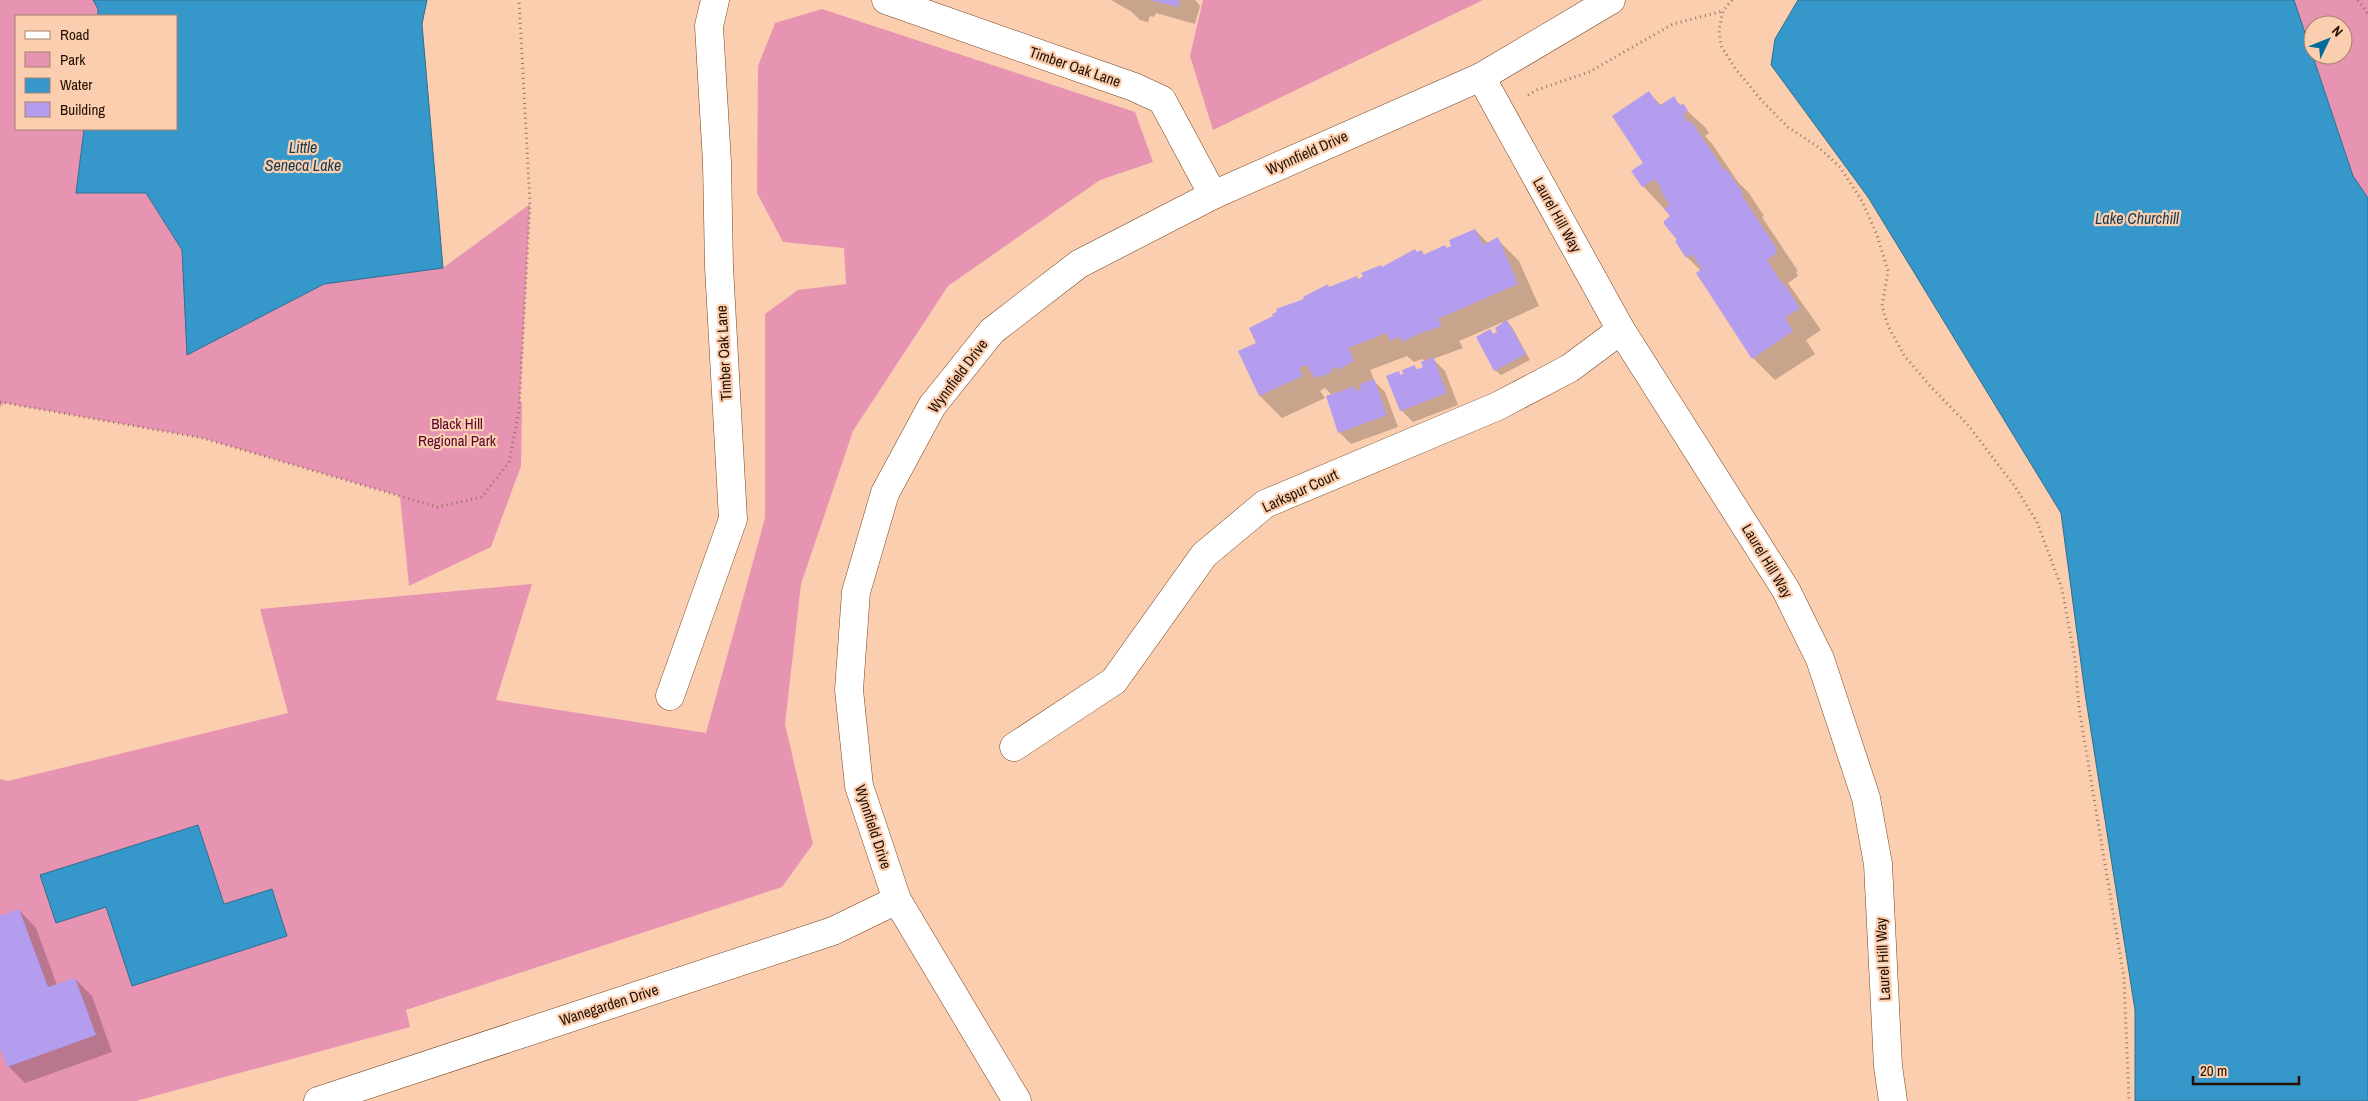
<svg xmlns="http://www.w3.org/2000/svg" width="2368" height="1101" font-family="'Archivo Narrow',sans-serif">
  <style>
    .green { fill: #e794b3; fill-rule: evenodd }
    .water { fill: #3697ca; stroke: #316e8e }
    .shadow { fill: #0003 }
    .building { fill: #b49def }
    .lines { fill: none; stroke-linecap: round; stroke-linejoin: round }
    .minor-casing { stroke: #744520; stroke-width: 29 }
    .path { stroke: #96755f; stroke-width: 3; stroke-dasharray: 1 4; stroke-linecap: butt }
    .minor { stroke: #fff; stroke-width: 28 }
    .labels { text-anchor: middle; stroke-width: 4.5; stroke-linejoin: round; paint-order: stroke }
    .street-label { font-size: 15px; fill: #241003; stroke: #fbceaf }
    .park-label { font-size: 15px; fill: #570430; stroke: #fbceaf }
    .water-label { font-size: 16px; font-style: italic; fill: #133b51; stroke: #fbceaf }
  </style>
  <rect width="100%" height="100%" fill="#fbceaf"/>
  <g class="green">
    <polygon points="0,0 93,0 98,9 98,16 16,16 16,129 84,129 76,193 146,193 182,250 188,354 324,284 443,268 530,204 520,400 522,404 521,466 491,547 409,586 400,496 202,438 4,403 0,407"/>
    <polygon points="1203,0 1483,0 1213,130 1190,56"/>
    <path d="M2294,0H2368V198L2353,176ZM2313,25H2343V55H2313Z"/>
    <polygon points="822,9 1135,112 1153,162 1100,180 948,286 853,431 801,584 785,724 813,844 782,887 406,1010 410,1027 136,1101 0,1101 0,779 8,781 288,713 260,609 532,584 496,700 706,733 765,518 765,314 798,290 846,284 844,248 783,242 757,193 758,66 775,23"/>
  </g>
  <g class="water">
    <polygon points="93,0 427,0 422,24 443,268 324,284 187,355 182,250 146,193 76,193 84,129 176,129 176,16 98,16 98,9"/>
    <polygon points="1798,0 2294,0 2353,176 2368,198 2368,1101 2135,1101 2135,1010 2085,693 2061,513 1868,197 1771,65 1775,39"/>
    <polygon points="198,825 224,904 272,889 287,936 132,986 106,907 56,923 40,875"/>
  </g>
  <g class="shadow">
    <polygon points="1111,0 1195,0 1200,6 1195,24 1156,13 1154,17 1150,16 1148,22 1140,20 1132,12"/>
    <polygon points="1649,93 1662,106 1673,98 1705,127 1709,133 1705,136 1713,145 1738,182 1749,193 1764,216 1762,217 1798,271 1796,272 1798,276 1788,283 1821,330 1806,340 1815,354 1775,380 1753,358 1701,271 1687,257 1677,241 1679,241 1672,217 1643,186"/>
    <polygon points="1475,230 1488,243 1497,239 1519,261 1539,306 1506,321 1512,327 1530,360 1501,375 1495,370 1490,331 1494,335 1498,332 1503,322 1459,341 1463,348 1433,359 1445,371 1458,405 1413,422 1401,410 1399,373 1402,376 1414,366 1418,370 1424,367 1425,362 1422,359 1414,362 1407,356 1370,370 1375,382 1385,392 1398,427 1351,444 1340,433 1327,397 1332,395 1325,388 1320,391 1325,398 1282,418 1260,396 1239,352 1257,344 1305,300 1357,277 1360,280 1421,252 1425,255 1447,249"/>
    <polygon points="19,910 36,928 57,985 75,979 92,996 112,1052 25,1083 8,1066 0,1044 0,917"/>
  </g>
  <g class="building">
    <polygon points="1150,0 1180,0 1178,7"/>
    <polygon points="1649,91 1659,106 1674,96 1680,106 1683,103 1688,111 1683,114 1689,123 1691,121 1725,171 1727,170 1743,193 1741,194 1777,249 1775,250 1777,253 1767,260 1781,282 1778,283 1783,282 1800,308 1785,318 1793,331 1752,359 1696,273 1702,269 1692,254 1686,258 1675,241 1677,240 1664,224 1664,221 1670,216 1664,209 1670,205 1661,192 1662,190 1655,179 1642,187 1631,171 1643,163 1612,116"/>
    <polygon points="1475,229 1483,245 1498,237 1518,284 1438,319 1442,326 1418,334 1403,342 1400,337 1390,341 1387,333 1348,348 1354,361 1338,370 1337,367 1330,370 1332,372 1319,378 1319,375 1314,378 1307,365 1299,368 1303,376 1259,396 1238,351 1256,343 1249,328 1273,316 1272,314 1277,312 1276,309 1304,299 1303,297 1328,284 1329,287 1357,276 1358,280 1363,276 1361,273 1381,265 1382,267 1415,249 1417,252 1422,250 1423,255 1445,245 1447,248 1451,246 1449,240"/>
    <polygon points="1507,320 1526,354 1494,371 1476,337 1490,329 1493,334 1497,332 1495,328"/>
    <polygon points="1433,357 1447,393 1400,411 1386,376 1399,371 1400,375 1403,374 1402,370 1415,365 1416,370 1423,367 1421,362"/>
    <polygon points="1374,379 1387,415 1338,433 1326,396 1340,391 1342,396 1341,391 1354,386 1356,391 1361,389 1360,384"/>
    <polygon points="19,909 48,987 75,978 96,1035 7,1067 0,1048 0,916"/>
  </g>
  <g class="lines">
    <g class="minor-casing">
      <g id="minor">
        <polyline points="886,0 1134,87 1162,100 1213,195"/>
        <polyline points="1481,77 1621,330 1786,590 1820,659 1866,798 1878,864 1888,1066 1893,1101"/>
        <polyline points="670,696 733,519 719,267 717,163 709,26 715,0"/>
        <polyline points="1014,747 1114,681 1204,555 1265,504 1498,406 1570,368 1621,330"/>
        <polyline points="318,1101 833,931 897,900"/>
        <polyline points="1017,1101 897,900 859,786 849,690 856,592 885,493 932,406 992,331 1079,264 1213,195 1481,77 1611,0"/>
      </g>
    </g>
    <g class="path">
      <polyline points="1732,0 1723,11 1719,30 1721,46 1735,68 1762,101 1788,127 1818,147 1840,167 1862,201 1877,235 1888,271 1882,306 1888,326 1904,355 1930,386 1968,425 2016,488 2037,522 2062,589 2075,659 2079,708 2124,978 2129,1101"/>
      <polyline points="2358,0 2368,14"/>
      <polyline points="1528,95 1537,90 1589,72 1673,24 1723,11"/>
      <polyline points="0,402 202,438 437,507 482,497 509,462 519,410 530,204 519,0"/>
    </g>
    <use href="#minor" class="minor"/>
  </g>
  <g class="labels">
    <g class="street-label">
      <text transform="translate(1075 67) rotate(19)" y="5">Timber Oak Lane</text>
      <text transform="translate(1307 153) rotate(-24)" y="5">Wynnfield Drive</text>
      <text transform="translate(1557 215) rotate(61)" y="5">Laurel Hill Way</text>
      <text transform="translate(724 353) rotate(-93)" y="5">Timber Oak Lane</text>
      <text transform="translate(958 376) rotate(-53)" y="5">Wynnfield Drive</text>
      <text transform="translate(1300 491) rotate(-25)" y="5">Larkspur Court</text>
      <text transform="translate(1767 561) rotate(59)" y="5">Laurel Hill Way</text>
      <text transform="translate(873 827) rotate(72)" y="5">Wynnfield Drive</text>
      <text transform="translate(1883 959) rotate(-93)" y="5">Laurel Hill Way</text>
      <text transform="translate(609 1005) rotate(-18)" y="5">Wanegarden Drive</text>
    </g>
    <g class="park-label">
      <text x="457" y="429">Black Hill<tspan x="457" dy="17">Regional Park</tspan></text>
    </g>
    <g class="water-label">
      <text x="303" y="153">Little<tspan x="303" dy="18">Seneca Lake</tspan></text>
      <text x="2137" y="224">Lake Churchill</text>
    </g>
  </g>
  <rect x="15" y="15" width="162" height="115" fill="#fbceaf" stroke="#a5826a"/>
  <rect x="25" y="31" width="25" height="8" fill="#ffffff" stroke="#a5826a"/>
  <text x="60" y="40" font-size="15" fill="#241003">Road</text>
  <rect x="25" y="52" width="25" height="15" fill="#e794b3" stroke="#a5826a"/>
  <text x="60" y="65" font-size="15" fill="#241003">Park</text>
  <rect x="25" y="78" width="25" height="15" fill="#3697ca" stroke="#a5826a"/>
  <text x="60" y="90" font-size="15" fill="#241003">Water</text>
  <rect x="25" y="102" width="25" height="15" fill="#b49def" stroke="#a5826a"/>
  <text x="60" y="115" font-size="15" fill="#241003">Building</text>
  <g transform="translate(2328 40) rotate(47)"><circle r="24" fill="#fbceaf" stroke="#a5826a"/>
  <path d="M0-4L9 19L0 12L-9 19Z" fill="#006b98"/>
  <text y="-8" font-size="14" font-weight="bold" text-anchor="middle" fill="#241003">N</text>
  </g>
  <path d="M2193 1076v8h106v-8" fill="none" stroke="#241003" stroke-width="2.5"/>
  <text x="2200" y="1076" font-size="15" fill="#241003" stroke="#fbceaf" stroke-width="4" paint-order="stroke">20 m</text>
</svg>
